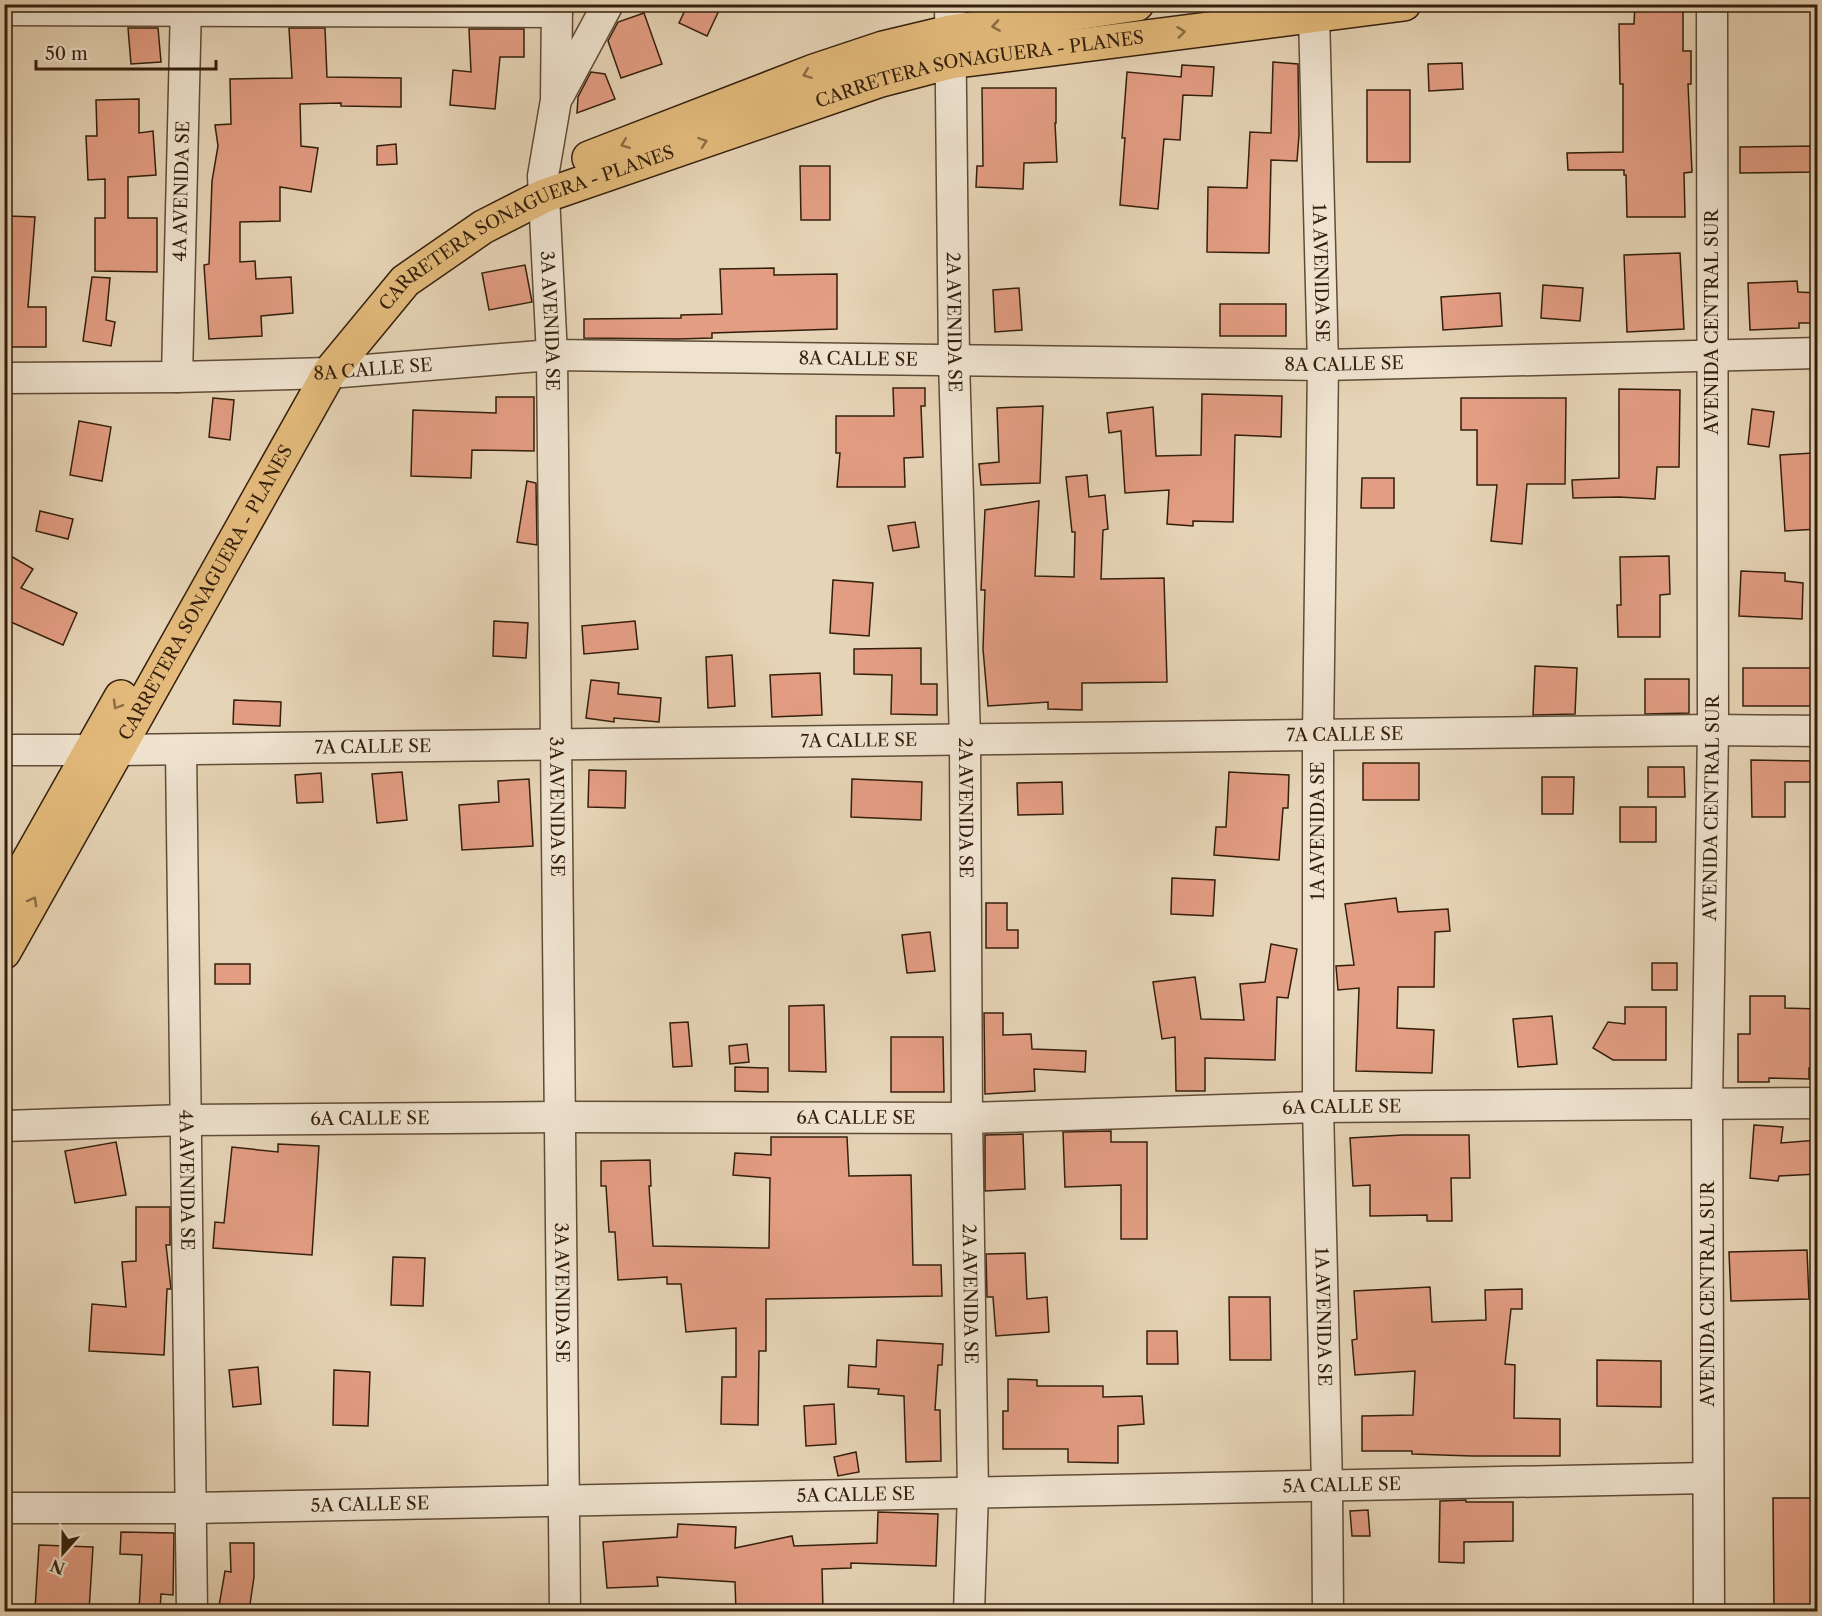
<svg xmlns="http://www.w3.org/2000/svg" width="1822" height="1616" font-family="'Libre Caslon Text',serif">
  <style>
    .building { fill: #e39d83; stroke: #341f0c; stroke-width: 1.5 }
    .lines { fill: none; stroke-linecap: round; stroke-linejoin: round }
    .minor-casing { stroke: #604c36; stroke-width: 33 }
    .major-casing { stroke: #341f0c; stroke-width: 36 }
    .minor { stroke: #efe3d0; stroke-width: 30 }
    .major { stroke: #e3ba7b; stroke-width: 33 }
    .oneway { stroke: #8c6c44 }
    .labels { text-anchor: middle; stroke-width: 4.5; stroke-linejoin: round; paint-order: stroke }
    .street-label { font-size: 18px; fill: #341f0c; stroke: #efe3d0 }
  </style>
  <rect width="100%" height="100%" fill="#e6d4b6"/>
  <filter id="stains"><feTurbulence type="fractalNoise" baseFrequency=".00333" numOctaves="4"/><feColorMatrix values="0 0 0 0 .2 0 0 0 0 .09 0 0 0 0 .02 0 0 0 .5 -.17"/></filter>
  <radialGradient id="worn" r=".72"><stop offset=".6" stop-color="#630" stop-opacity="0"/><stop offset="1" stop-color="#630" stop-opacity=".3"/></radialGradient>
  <g class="building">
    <polygon points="688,4 722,4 707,36 679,23"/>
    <polygon points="1635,4 1683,4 1683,51 1691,51 1691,84 1688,84 1692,172 1684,173 1685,217 1627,217 1626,175 1624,175 1624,170 1568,170 1567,153 1623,152 1623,84 1620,84 1619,24 1634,24"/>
    <polygon points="644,13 662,64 621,78 608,41 618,22"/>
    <polygon points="128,28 158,28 161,62 131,64"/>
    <polygon points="289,28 325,28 327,77 401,78 401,107 341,106 341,103 300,104 301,146 318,148 311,192 280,187 280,221 240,222 240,262 255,261 256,279 291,277 293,313 261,316 262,336 209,339 204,265 209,264 212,181 218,146 215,125 231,124 230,79 292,78"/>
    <polygon points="469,29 524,29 524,57 500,57 495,109 450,105 453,70 471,72"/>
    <polygon points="1273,62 1298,64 1299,135 1297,161 1271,160 1269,253 1207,252 1208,187 1247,188 1250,132 1271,133"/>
    <polygon points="1462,63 1463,89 1429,91 1428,64"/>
    <polygon points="1182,65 1214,67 1212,96 1183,95 1180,140 1164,139 1158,209 1120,205 1125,138 1122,138 1127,72 1181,77"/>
    <polygon points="591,72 605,74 615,99 577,113 578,97"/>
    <polygon points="982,88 1056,88 1056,123 1055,123 1057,162 1024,163 1023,189 976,187 977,166 983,166"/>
    <rect x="1367" y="90" width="43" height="72"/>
    <polygon points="139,99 139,133 153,131 156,175 128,177 128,218 157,218 157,272 95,271 95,218 105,218 105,179 88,180 86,136 97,136 96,100"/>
    <polygon points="396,144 397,164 377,165 377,146"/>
    <polygon points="1818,146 1818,172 1740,173 1740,147"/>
    <polygon points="800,166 830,166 830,220 801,220"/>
    <polygon points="8,216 35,217 28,307 46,307 46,347 4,347 4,258"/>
    <polygon points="1680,253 1684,329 1627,332 1624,255"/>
    <polygon points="525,265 532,302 489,310 482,273"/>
    <polygon points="774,268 774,275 837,274 837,329 712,333 712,338 678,339 584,338 584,319 681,318 681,315 722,314 720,269"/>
    <polygon points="92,277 110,278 106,320 115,322 111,346 83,341"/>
    <polygon points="1797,281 1798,292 1818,293 1818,323 1799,323 1799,328 1750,330 1748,283"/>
    <polygon points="1543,285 1583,288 1580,321 1541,318"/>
    <polygon points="1019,288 1022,330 995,332 993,290"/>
    <polygon points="1500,293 1502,326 1443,330 1441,297"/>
    <rect x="1220" y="304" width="66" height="32"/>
    <polygon points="893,388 925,388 925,406 921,406 923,457 904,458 905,487 837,487 840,453 836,453 836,416 894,416"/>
    <polygon points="1619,389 1680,390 1679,467 1657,467 1655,499 1619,497 1573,498 1572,480 1619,478"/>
    <polygon points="1202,394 1282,396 1281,437 1235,435 1233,522 1193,521 1193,526 1167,524 1169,490 1125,493 1121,431 1109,433 1107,413 1153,407 1156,456 1201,455"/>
    <polygon points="496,397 534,397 534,451 472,450 471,478 411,476 413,410 496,413"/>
    <polygon points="213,398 234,400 230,440 209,437"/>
    <polygon points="1461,398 1566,398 1565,484 1527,484 1522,544 1491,541 1497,485 1477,485 1477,430 1461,430"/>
    <polygon points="1043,406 1040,483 981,485 979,464 999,462 997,408"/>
    <polygon points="1752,409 1774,412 1769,447 1748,444"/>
    <polygon points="79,421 111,427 102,481 70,475"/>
    <polygon points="1813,453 1815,474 1818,474 1818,529 1785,531 1780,455"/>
    <polygon points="1087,475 1089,497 1105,495 1108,529 1103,530 1101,579 1164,578 1167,682 1082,683 1082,710 1048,709 1048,702 988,706 983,649 985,590 981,590 985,510 1039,501 1035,576 1074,577 1075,532 1072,532 1066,477"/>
    <polygon points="1362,478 1394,478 1394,508 1361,508"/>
    <polygon points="527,481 536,483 537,545 517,542"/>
    <polygon points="40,511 73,519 68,539 36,531"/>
    <polygon points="915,522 919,547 893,551 888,526"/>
    <polygon points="4,552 33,569 21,588 77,613 63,645 4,619"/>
    <polygon points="1669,556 1670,594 1660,595 1660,637 1618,637 1617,605 1621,605 1620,557"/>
    <polygon points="1741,571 1785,573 1785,581 1803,583 1802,619 1739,616"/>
    <polygon points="833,580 873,583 869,636 830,633"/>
    <polygon points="494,621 528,623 526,658 493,656"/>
    <polygon points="635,621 638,649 584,654 582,626"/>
    <polygon points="921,648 921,684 937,684 937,715 891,714 892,675 854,674 854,649"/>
    <polygon points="732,655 735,706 708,708 706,657"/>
    <polygon points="1535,666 1577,668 1575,714 1533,715"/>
    <rect x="1743" y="668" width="75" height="38"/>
    <polygon points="820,673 822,715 772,717 770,675"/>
    <polygon points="1645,679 1689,679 1689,713 1645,714"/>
    <polygon points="591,680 619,683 618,694 661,698 659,722 614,718 614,722 586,718"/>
    <polygon points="234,700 281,702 280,726 233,724"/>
    <polygon points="1751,760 1813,761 1813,782 1785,782 1785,817 1752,817"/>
    <rect x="1363" y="763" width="56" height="37"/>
    <polygon points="1648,767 1684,767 1685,797 1648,797"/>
    <polygon points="589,770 626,771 625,808 588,807"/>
    <polygon points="402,772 407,820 377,823 372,774"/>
    <polygon points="1229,772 1289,775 1288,808 1283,808 1279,860 1214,855 1216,827 1226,827"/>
    <polygon points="321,773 323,802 297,803 295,775"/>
    <polygon points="1542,777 1574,777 1573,814 1542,814"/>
    <polygon points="529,779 533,846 462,850 459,805 499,802 498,781"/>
    <polygon points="852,779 922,782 921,820 851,817"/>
    <polygon points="1062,782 1063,814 1018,815 1017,783"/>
    <rect x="1620" y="807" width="36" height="35"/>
    <polygon points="1172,878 1215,880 1213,916 1171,914"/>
    <polygon points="1396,898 1398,912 1448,909 1450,931 1435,932 1434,987 1398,987 1397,1028 1434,1030 1432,1073 1356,1071 1359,988 1338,990 1336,966 1354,965 1345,904"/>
    <polygon points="986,903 1007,903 1007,930 1018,930 1018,948 986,948"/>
    <polygon points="930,932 935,971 907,973 902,935"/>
    <polygon points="1271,944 1297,949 1288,998 1277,997 1275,1060 1205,1058 1205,1091 1176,1091 1175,1037 1162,1039 1153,982 1195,977 1201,1019 1244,1020 1240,984 1265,982"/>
    <rect x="1652" y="963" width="25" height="27"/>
    <rect x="215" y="964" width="35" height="20"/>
    <polygon points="1750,996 1785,996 1785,1008 1818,1009 1818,1069 1809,1068 1809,1079 1769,1078 1769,1082 1738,1082 1738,1034 1750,1034"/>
    <polygon points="824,1005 826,1072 789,1071 789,1006"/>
    <polygon points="1625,1007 1666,1007 1666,1060 1613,1060 1593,1048 1608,1022 1625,1024"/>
    <polygon points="984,1013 1003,1013 1003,1035 1031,1034 1032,1049 1086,1051 1085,1072 1034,1069 1035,1091 985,1094"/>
    <polygon points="1552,1016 1557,1064 1518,1067 1513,1019"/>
    <polygon points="688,1022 692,1066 673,1067 670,1023"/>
    <polygon points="891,1037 943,1037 944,1092 891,1092"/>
    <polygon points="747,1044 749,1062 730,1064 729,1046"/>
    <polygon points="735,1067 768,1068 768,1092 735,1091"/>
    <polygon points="1754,1125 1783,1127 1781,1143 1818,1140 1818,1174 1779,1176 1778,1181 1750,1178"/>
    <polygon points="1111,1131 1111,1142 1147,1142 1147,1239 1121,1239 1121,1185 1065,1187 1063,1132"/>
    <polygon points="1023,1134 1025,1189 985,1191 985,1135"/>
    <polygon points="1403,1135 1469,1135 1470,1178 1451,1178 1452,1221 1427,1221 1427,1215 1370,1216 1370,1185 1353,1186 1350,1138"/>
    <polygon points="771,1137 847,1137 849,1176 911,1175 913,1265 941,1265 942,1296 766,1299 766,1351 759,1351 758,1425 721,1424 722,1377 736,1377 736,1328 686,1332 681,1284 667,1284 667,1277 618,1280 615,1232 609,1232 606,1186 601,1186 601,1161 650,1160 651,1186 649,1186 653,1246 769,1248 770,1178 733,1175 735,1153 771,1155"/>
    <polygon points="116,1142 126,1195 75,1203 65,1151"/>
    <polygon points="278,1144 319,1146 312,1255 213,1248 215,1222 224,1223 232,1147 278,1152"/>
    <polygon points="136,1207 170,1207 170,1245 166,1245 171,1289 167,1289 164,1355 89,1351 92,1304 126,1307 122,1262 136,1261"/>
    <polygon points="1807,1250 1809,1299 1731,1301 1729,1252"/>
    <polygon points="1025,1253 1027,1299 1047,1297 1049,1332 996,1336 993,1297 987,1297 986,1254"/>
    <polygon points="393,1257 425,1258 423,1306 391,1305"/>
    <polygon points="1430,1287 1432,1322 1486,1320 1485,1290 1522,1289 1522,1309 1511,1309 1505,1364 1515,1365 1514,1418 1560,1419 1560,1456 1472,1456 1412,1454 1412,1451 1362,1451 1362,1416 1413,1415 1415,1371 1355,1375 1352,1340 1357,1339 1354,1291"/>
    <polygon points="1229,1297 1270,1297 1271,1360 1230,1360"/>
    <polygon points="1147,1331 1177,1331 1178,1364 1147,1364"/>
    <polygon points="877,1340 943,1344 942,1365 938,1365 935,1410 940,1410 941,1461 906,1462 904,1396 878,1394 879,1389 848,1387 849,1365 876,1367"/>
    <polygon points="1597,1360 1661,1361 1661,1407 1597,1406"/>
    <polygon points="258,1367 261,1404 233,1407 229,1370"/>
    <polygon points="334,1370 370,1372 368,1426 333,1425"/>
    <polygon points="1008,1379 1037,1380 1037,1386 1103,1386 1103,1397 1142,1396 1144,1424 1118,1426 1118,1463 1068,1462 1068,1449 1003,1449 1003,1411 1008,1411"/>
    <polygon points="834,1404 836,1444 806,1446 804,1406"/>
    <polygon points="856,1452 859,1472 838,1476 834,1457"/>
    <polygon points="1773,1498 1812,1498 1813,1611 1774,1611"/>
    <polygon points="1466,1500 1466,1502 1513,1502 1513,1541 1464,1542 1464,1563 1439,1562 1440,1501"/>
    <polygon points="1368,1510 1370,1536 1352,1536 1350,1511"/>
    <polygon points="878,1512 938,1514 936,1566 851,1563 851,1568 822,1569 823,1611 736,1611 735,1582 657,1577 658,1586 607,1588 603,1542 677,1537 678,1524 736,1527 735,1548 792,1536 794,1546 877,1543"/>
    <polygon points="121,1532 174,1533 173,1595 161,1594 160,1611 139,1611 142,1555 120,1554"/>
    <polygon points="230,1543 254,1543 254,1577 249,1611 219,1606 225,1571 231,1572"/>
    <polygon points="39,1545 93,1547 89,1611 35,1609"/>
  </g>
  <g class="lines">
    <g class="minor-casing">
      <g id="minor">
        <path id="s1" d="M557,4L556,100L543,176L552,355L565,1612"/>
        <path id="s2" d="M950,4L954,360L965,740L967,1118L973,1492L969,1612"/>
        <polyline points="4,10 557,12"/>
        <path id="s3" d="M1314,15L1323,365L1318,735V1107L1327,1486L1328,1612"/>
        <polyline points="559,95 608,4"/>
        <path id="s4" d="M177,377L186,4"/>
        <path id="s5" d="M4,378L177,377L329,373L552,355L1323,365L1818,353"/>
        <path id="s6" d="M4,750H117L1713,730L1818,731"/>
        <path id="s7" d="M181,750L192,1612"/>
        <path id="s8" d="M4,1126L185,1120L558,1117L967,1118L1318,1107L1818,1103"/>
        <path id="s9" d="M4,1508H192L1708,1478"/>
        <path id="s10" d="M1709,1612L1707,1104L1713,730L1712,4"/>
      </g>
    </g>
    <g class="major-casing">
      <g id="major">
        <polyline points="589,158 814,71 883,48 950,32 1137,4"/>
        <polyline points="4,904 121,697"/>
        <path id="s11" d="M4,952L329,373L405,281L483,227L544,196L881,80L950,62L1404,4"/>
      </g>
    </g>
    <use href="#minor" class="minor"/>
    <use href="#major" class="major"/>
  </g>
  <defs><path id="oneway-chevron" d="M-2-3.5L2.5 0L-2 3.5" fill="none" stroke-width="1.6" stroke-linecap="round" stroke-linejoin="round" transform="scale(1.5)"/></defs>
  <g class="oneway">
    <use href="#oneway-chevron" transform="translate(996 26) rotate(171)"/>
    <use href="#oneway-chevron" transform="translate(1181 32) rotate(-7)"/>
    <use href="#oneway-chevron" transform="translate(807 74) rotate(159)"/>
    <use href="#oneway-chevron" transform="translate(703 142) rotate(-19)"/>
    <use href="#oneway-chevron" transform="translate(625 144) rotate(159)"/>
    <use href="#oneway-chevron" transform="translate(117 705) rotate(120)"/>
    <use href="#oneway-chevron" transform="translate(33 901) rotate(-61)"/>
  </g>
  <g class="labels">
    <g class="street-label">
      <text dy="6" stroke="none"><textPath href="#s11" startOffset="1402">CARRETERA SONAGUERA - PLANES</textPath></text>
      <text dy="6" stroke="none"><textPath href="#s4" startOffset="186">4A AVENIDA SE</textPath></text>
      <text dy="6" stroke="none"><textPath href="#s11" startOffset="916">CARRETERA SONAGUERA - PLANES</textPath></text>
      <text dy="6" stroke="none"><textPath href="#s3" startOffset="258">1A AVENIDA SE</textPath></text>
      <text dy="6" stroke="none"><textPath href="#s1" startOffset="318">3A AVENIDA SE</textPath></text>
      <text dy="6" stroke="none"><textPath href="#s2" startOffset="318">2A AVENIDA SE</textPath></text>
      <text transform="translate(1712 322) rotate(-90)" y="6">AVENIDA CENTRAL SUR</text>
      <text dy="6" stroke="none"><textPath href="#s5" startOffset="855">8A CALLE SE</textPath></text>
      <text dy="6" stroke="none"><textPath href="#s5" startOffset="1341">8A CALLE SE</textPath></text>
      <text dy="6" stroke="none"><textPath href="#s5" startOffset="369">8A CALLE SE</textPath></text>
      <text dy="6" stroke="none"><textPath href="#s11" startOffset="412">CARRETERA SONAGUERA - PLANES</textPath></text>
      <text dy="6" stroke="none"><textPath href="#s6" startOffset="1341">7A CALLE SE</textPath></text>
      <text dy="6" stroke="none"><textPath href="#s6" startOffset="855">7A CALLE SE</textPath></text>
      <text dy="6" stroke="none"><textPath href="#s6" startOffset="369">7A CALLE SE</textPath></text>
      <text dy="6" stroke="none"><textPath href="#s1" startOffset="804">3A AVENIDA SE</textPath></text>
      <text dy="6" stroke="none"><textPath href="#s2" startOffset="804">2A AVENIDA SE</textPath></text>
      <text dy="6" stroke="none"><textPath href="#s10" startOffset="804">AVENIDA CENTRAL SUR</textPath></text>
      <text transform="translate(1318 831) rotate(-90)" y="6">1A AVENIDA SE</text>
      <text dy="6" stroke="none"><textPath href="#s8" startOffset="1338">6A CALLE SE</textPath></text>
      <text dy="6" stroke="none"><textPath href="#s8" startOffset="852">6A CALLE SE</textPath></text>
      <text dy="6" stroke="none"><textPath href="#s8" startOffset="366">6A CALLE SE</textPath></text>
      <text dy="6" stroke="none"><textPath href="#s7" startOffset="430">4A AVENIDA SE</textPath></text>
      <text dy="6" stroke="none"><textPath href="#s1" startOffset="1290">3A AVENIDA SE</textPath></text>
      <text dy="6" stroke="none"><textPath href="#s2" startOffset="1290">2A AVENIDA SE</textPath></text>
      <text transform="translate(1708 1294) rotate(-90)" y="6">AVENIDA CENTRAL SUR</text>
      <text dy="6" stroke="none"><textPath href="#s3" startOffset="1302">1A AVENIDA SE</textPath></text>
      <text dy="6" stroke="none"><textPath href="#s9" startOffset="1338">5A CALLE SE</textPath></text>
      <text dy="6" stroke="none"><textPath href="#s9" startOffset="852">5A CALLE SE</textPath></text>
      <text dy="6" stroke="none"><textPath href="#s9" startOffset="366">5A CALLE SE</textPath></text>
    </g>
  </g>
  <rect width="1822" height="1616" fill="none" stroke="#e6d4b6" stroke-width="24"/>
  <rect x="6" y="6" width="1810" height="1604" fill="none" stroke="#341f0c" stroke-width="3"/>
  <rect x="12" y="12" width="1798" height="1592" fill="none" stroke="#341f0c" stroke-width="1.5"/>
  <g transform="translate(63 1553) rotate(201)" stroke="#efe3d0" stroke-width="4.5" paint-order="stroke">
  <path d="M0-4.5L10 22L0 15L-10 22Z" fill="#341f0c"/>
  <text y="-9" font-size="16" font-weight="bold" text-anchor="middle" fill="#341f0c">N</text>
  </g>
  <path d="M36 60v9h180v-9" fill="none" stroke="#341f0c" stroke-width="3"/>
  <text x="45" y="60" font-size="18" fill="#341f0c" stroke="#efe3d0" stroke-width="4.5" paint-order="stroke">50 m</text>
  <rect width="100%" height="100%" filter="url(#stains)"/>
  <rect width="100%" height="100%" fill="url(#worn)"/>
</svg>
